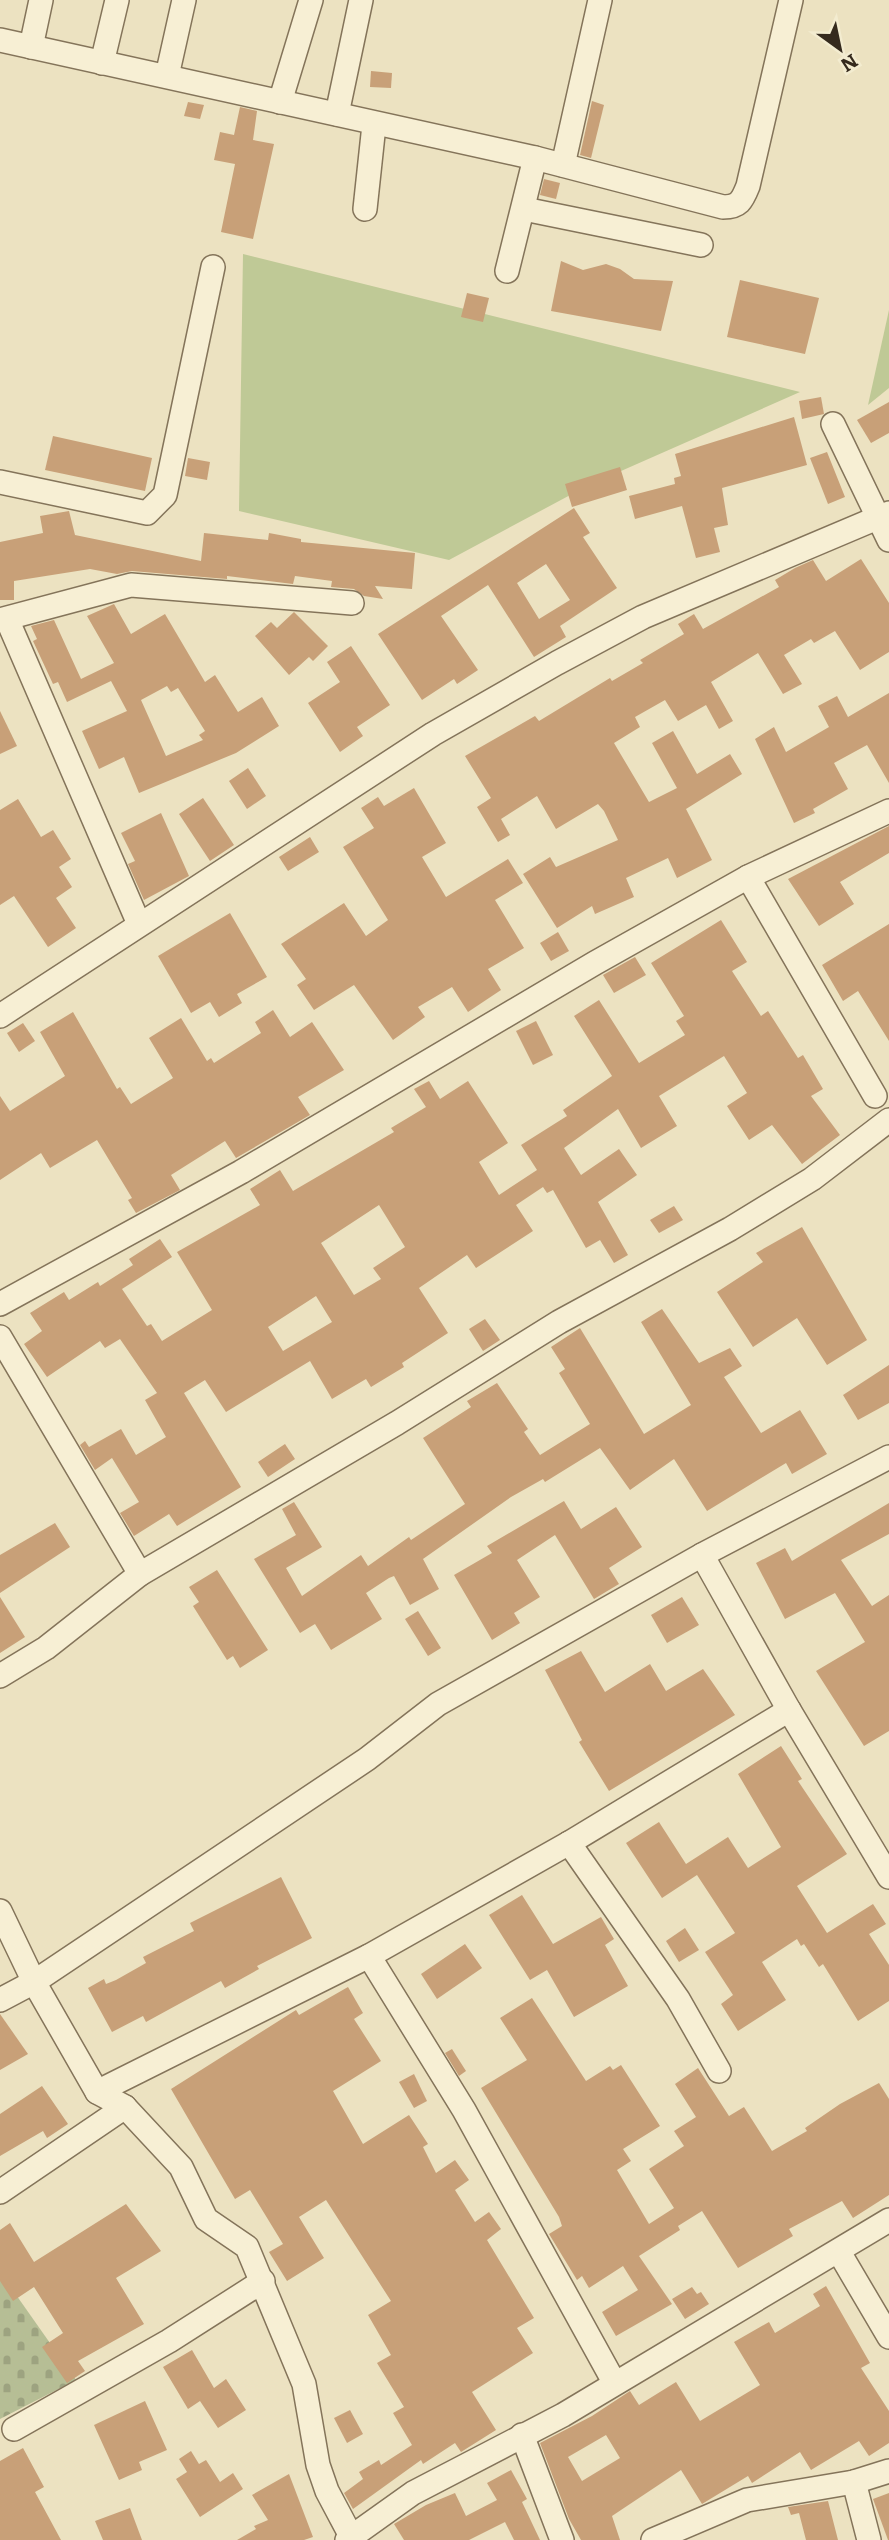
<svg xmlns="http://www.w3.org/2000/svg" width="889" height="2540" font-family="Literata,serif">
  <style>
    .grass { fill: #bfc996 }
    .cemetery { fill: url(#cemetery-stones) }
    .building { fill: #c8a078; fill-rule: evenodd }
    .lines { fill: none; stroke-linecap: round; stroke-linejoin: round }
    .minor-casing { stroke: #84745a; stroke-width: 26 }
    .minor { stroke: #f7efd4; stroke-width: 23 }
  </style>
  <defs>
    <pattern id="cemetery-stones" width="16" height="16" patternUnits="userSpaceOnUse" patternTransform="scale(1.75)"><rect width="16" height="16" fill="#b6be95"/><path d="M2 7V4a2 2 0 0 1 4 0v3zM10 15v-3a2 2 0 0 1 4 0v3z" fill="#9da380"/></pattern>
  </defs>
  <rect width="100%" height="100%" fill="#ece2c1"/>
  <g class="grass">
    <polygon points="243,254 800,392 587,486 449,560 239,511"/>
    <polygon points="889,310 889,388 868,405"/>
  </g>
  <polygon class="cemetery" points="0,2272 76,2380 0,2419"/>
  <g class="building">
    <polygon points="371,71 392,73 391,88 370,87"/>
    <polygon points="592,101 604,105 591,158 580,155"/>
    <polygon points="188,102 204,105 200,119 184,116"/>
    <polygon points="240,107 257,111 253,140 274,144 253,239 221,232 235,164 214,160 220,132 234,135"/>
    <polygon points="544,179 560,183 556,199 540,195"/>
    <polygon points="561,261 583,270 606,264 620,269 634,279 673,281 661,331 551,311"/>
    <polygon points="740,280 819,298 805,354 727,337"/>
    <polygon points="467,293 489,298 483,322 461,317"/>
    <polygon points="821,397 824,414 802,419 799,401"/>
    <polygon points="889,402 889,433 871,443 857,420"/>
    <polygon points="794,417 807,465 722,488 728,525 714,528 720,552 696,558 682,506 635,519 629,496 675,484 674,478 681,476 675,454"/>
    <polygon points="53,436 152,458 145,491 45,470"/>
    <polygon points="827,452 845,497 828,504 810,458"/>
    <polygon points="188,458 210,462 207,480 185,476"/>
    <polygon points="620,467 627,490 572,507 565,484"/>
    <path d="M574,508L590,533L583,537L617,588L560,626L566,637L534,657L488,585L441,616L478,670L457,684L454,679L422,700L378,634ZM546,564L570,600L539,619L517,583Z"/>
    <polygon points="69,511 75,535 201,561 204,533 268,540 269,533 301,539 301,542 415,553 412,589 375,586 383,599 364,596 354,589 331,587 332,581 295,576 293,584 227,576 227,579 132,571 117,574 90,569 14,581 14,600 0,600 0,542 43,533 40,516"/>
    <polygon points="861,559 889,603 889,652 860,670 835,631 814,643 811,639 784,655 802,684 783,694 758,653 711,682 733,721 719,729 706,705 678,721 665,700 635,717 640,727 614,743 649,802 677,788 652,743 673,731 697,774 730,754 742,774 686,809 712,860 677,878 668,858 626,878 634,897 595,914 592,906 557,928 523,874 550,857 556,867 618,840 604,811 598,804 556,829 537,796 501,819 510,835 498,842 477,807 491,798 465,756 535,716 539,721 610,678 612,681 643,663 640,660 684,634 678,624 694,614 703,629 779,587 775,580 795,568 813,560 826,581"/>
    <path d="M114,604L131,634L165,614L205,682L215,675L238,712L262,697L279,726L236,753L139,793L124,757L99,769L82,731L127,711L111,681L67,702L58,682L53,684L33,641L37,639L31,626L54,620L81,679L114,663L87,616ZM167,686L171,692L178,688L205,731L199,735L203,740L166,756L141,700Z"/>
    <polygon points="294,612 328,646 313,661 309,657 289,675 255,636 271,622 277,628"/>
    <polygon points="351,646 390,705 357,727 363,736 340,752 308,703 340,682 327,662"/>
    <polygon points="889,693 889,783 867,745 834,763 848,789 813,809 815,813 794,823 755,739 774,727 786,752 829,727 818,706 837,696 848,717"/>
    <polygon points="0,711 17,746 0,754"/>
    <polygon points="248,768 266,796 247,809 229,781"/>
    <polygon points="414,788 446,843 422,857 446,897 508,859 523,883 495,900 524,948 488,969 501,990 468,1012 452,987 418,1007 425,1017 393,1040 354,985 314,1010 297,985 306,979 281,944 344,903 366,936 388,920 343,847 374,828 361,808 378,797 384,806"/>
    <polygon points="203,798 234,845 210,861 179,814"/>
    <polygon points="18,799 41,837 53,830 71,859 59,867 72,887 56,898 76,928 48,947 14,896 0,905 0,810"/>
    <polygon points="161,813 189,876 144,900 128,864 135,861 121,833"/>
    <polygon points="889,826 889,853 840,882 854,904 819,926 788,879"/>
    <polygon points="310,837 319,852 288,871 279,857"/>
    <polygon points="230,913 267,977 237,994 242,1003 219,1017 210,1002 191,1013 158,956"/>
    <path d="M721,920L747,962L732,971L761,1016L768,1011L798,1058L803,1055L823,1089L811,1096L840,1135L802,1164L772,1125L749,1140L727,1106L747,1093L724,1056L659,1096L677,1126L641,1148L618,1109L564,1148L581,1175L619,1149L637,1175L598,1202L628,1255L614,1263L600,1240L586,1248L553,1190L547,1193L543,1187L516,1205L533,1231L476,1268L467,1255L419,1288L448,1333L402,1363L404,1367L371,1387L366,1379L332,1399L310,1361L226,1412L205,1380L184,1393L241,1487L177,1526L169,1514L134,1536L120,1513L139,1502L112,1458L95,1470L80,1445L85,1441L89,1447L121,1429L136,1455L166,1437L145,1400L157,1393L120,1339L105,1348L100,1341L47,1377L24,1344L42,1331L30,1313L64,1292L69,1300L98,1282L100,1286L133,1265L129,1259L160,1239L172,1257L122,1289L147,1326L151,1324L162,1341L212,1310L177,1252L260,1205L250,1189L280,1170L293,1191L394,1132L391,1128L426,1107L414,1089L429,1081L440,1099L468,1081L508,1143L479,1162L499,1195L537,1170L521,1145L567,1116L563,1110L612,1076L574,1016L599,1000L639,1063L685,1035L676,1021L684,1016L651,963ZM379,1205L405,1247L373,1268L381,1279L354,1295L321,1243ZM316,1296L332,1322L283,1351L268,1327Z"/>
    <polygon points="889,924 889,1041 858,991 843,1001 822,965"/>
    <polygon points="558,932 569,951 551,961 540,943"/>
    <polygon points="635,957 646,975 614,993 603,975"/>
    <polygon points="273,1010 290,1037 312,1022 344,1070 298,1097 310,1115 236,1158 225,1141 171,1175 180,1190 136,1213 128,1200 132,1198 97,1140 50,1168 41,1153 0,1180 0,1096 10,1111 65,1076 40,1032 73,1012 117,1089 120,1087 131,1104 173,1078 149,1038 181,1018 207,1061 211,1058 214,1063 261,1033 255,1022"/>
    <polygon points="536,1021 553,1055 533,1065 516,1031"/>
    <polygon points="23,1023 35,1041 19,1052 7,1033"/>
    <polygon points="674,1206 683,1220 659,1233 650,1220"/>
    <polygon points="802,1227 867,1340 827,1365 797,1318 753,1347 717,1292 763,1262 756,1253"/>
    <polygon points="662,1309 699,1363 730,1348 742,1366 724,1377 761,1433 800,1410 827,1454 792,1474 786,1463 707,1511 674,1459 630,1490 600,1448 545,1482 543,1479 511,1497 423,1559 439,1589 410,1605 394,1576 389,1578 366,1593 382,1619 331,1650 315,1624 300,1633 254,1559 296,1535 282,1509 294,1502 322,1547 286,1568 302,1596 361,1555 368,1566 409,1537 411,1540 465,1504 423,1438 471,1407 467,1401 497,1383 528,1429 524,1432 540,1455 590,1424 559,1373 565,1369 551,1347 580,1328 644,1434 691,1405 641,1322"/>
    <polygon points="485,1319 500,1340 483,1351 469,1329"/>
    <polygon points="889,1365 889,1403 858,1420 843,1395"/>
    <polygon points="285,1444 295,1459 268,1477 258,1462"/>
    <polygon points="564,1501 581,1529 616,1507 642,1547 609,1568 619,1584 594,1599 555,1535 517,1560 540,1597 514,1613 520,1623 492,1640 454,1575 492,1553 487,1546"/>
    <polygon points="889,1503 889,1534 841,1560 872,1606 889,1595 889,1731 864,1746 816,1671 865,1642 835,1593 785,1619 756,1563 785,1548 792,1561"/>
    <polygon points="55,1523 70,1547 0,1593 0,1555"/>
    <polygon points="217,1570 268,1650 240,1668 233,1656 227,1660 193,1606 199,1602 189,1587"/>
    <polygon points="0,1597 25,1637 0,1653"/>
    <polygon points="682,1597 699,1625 667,1643 651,1615"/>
    <polygon points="418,1611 441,1648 428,1656 405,1619"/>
    <polygon points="581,1651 605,1692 650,1664 666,1691 703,1669 735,1715 609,1791 579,1742 582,1740 545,1670"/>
    <polygon points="781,1746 802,1779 798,1781 847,1854 797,1886 827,1933 873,1904 886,1924 869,1934 889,1965 889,2001 858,2021 823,1964 819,1967 804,1944 801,1946 797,1939 762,1962 786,2000 738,2031 721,2004 733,1995 705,1952 735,1933 697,1875 662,1898 626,1843 659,1822 686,1864 728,1837 748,1868 781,1847 738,1774"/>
    <polygon points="281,1877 312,1938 257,1966 259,1969 225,1988 221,1981 146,2022 143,2016 112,2032 88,1988 104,1979 106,1984 116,1980 146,1963 143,1957 194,1931 190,1923"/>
    <polygon points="522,1895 553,1944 601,1917 614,1939 605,1945 628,1986 574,2017 547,1970 530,1980 489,1915"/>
    <polygon points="685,1928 699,1950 679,1962 666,1941"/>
    <polygon points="465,1944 482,1968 437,1999 421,1974"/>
    <polygon points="348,1987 363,2013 354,2019 381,2061 333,2091 363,2144 409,2115 428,2144 423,2147 436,2173 455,2160 469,2180 455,2190 475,2222 489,2212 501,2229 487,2240 534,2318 517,2328 533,2353 472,2392 496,2430 461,2452 455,2443 423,2464 421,2460 353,2509 344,2493 363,2479 359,2472 379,2460 381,2465 412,2445 393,2413 404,2407 377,2363 391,2355 368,2315 391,2301 326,2200 299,2217 324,2258 287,2281 269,2252 283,2244 250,2190 235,2199 171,2089 296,2010 299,2015"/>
    <polygon points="532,1998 586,2081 610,2066 613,2070 621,2065 660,2126 623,2149 631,2161 617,2170 649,2224 674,2208 649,2169 684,2146 674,2131 696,2117 675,2084 698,2068 729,2116 744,2107 772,2151 807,2131 805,2128 840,2104 879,2083 889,2099 889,2195 853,2218 842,2201 789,2229 793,2236 738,2268 702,2211 678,2226 680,2230 639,2256 672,2304 616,2336 602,2312 638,2290 623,2266 589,2288 582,2276 577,2280 549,2234 562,2226 559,2217 481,2088 527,2060 500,2018"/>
    <polygon points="0,2014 28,2054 0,2070"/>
    <polygon points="452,2049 466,2071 459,2076 445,2053"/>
    <polygon points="414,2074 427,2101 414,2108 399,2082"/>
    <polygon points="42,2086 68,2124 47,2138 43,2131 0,2156 0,2114"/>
    <polygon points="126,2204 161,2251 116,2278 144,2324 78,2361 85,2371 67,2383 42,2347 63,2333 34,2287 13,2301 0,2281 0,2230 10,2223 34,2262"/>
    <path d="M826,2286L870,2363L861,2368L889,2411V2443L869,2456L859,2441L811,2470L800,2452L752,2483L748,2476L702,2504L681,2470L612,2516L620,2540H581L569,2519L540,2443L592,2416L630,2391L639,2405L676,2382L700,2421L760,2385L734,2342L769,2322L775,2333L820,2306L813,2294ZM606,2435L620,2458L582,2481L568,2457Z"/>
    <polygon points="692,2287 697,2294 701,2292 709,2304 685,2319 672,2299"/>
    <polygon points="192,2350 214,2388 226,2379 246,2410 218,2428 200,2401 188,2409 163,2367"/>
    <polygon points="145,2401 167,2450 139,2462 142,2470 119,2480 94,2425"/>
    <polygon points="350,2410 363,2434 347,2443 334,2418"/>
    <polygon points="23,2448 44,2487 35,2492 61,2540 0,2540 0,2461"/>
    <polygon points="191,2451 199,2464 206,2460 220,2482 233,2473 243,2489 200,2517 176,2479 187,2472 179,2459"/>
    <polygon points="511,2470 527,2499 522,2502 540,2540 514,2540 505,2522 469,2540 404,2540 394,2524 426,2505 455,2493 466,2516 497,2500 487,2483"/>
    <polygon points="289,2474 313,2537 304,2540 237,2540 256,2529 254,2526 268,2520 252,2495"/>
    <polygon points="889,2493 889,2540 888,2540 873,2499"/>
    <polygon points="828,2501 838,2540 806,2540 799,2513 791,2515 788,2507"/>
    <polygon points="130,2508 142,2540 103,2540 95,2521"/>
  </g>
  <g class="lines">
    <g class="minor-casing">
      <g id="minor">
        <path d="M0,40L535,158L723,207C739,207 742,201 748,186L791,0"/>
        <polyline points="31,47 41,0"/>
        <polyline points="102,63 117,0"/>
        <polyline points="167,76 184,0"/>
        <polyline points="280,102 311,0"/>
        <polyline points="337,114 361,0"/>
        <polyline points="563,165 600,0"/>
        <polyline points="365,209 374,125"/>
        <polyline points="524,209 701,245"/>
        <polyline points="507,271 535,158"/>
        <polyline points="833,424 889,540"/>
        <polyline points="0,482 147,513 165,495 213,267"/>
        <polyline points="7,619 139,924"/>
        <polyline points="0,620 131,585 352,603"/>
        <polyline points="748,877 875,1096"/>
        <polyline points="0,1016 433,734 557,663 643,617 889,513"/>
        <polyline points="0,1304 241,1172 595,963 748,877 889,811"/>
        <polyline points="0,1337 140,1574"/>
        <polyline points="702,1555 789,1710 889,1877"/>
        <polyline points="0,1676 46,1648 140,1574 397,1423 559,1322 730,1229 812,1179 889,1120"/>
        <polyline points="569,1843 678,1999 719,2071"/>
        <polyline points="0,1911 34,1982 97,2092 125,2107 181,2167 206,2219 247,2247 304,2384 318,2465 327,2491 353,2540"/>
        <polyline points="369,1956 464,2110 614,2382"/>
        <polyline points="0,2000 34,1982 367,1759 438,1704 702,1555 889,1457"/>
        <polyline points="97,2092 369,1956 569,1843 789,1710"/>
        <polyline points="0,2192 125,2107"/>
        <polyline points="839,2252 889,2337"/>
        <polyline points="14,2429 169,2341 263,2281"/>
        <polyline points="522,2435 562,2540"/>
        <polyline points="854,2482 869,2540"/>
        <polyline points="347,2540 413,2493 563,2415 889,2220"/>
        <polyline points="653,2540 747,2500 854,2482 889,2471"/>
      </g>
    </g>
    <use href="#minor" class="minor"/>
  </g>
  <g transform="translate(840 49) rotate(147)" stroke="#f3ecd0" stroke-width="5" paint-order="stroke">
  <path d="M0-5L12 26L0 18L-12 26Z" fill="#352a1d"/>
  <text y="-10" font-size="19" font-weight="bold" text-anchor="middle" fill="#352a1d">N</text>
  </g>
</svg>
